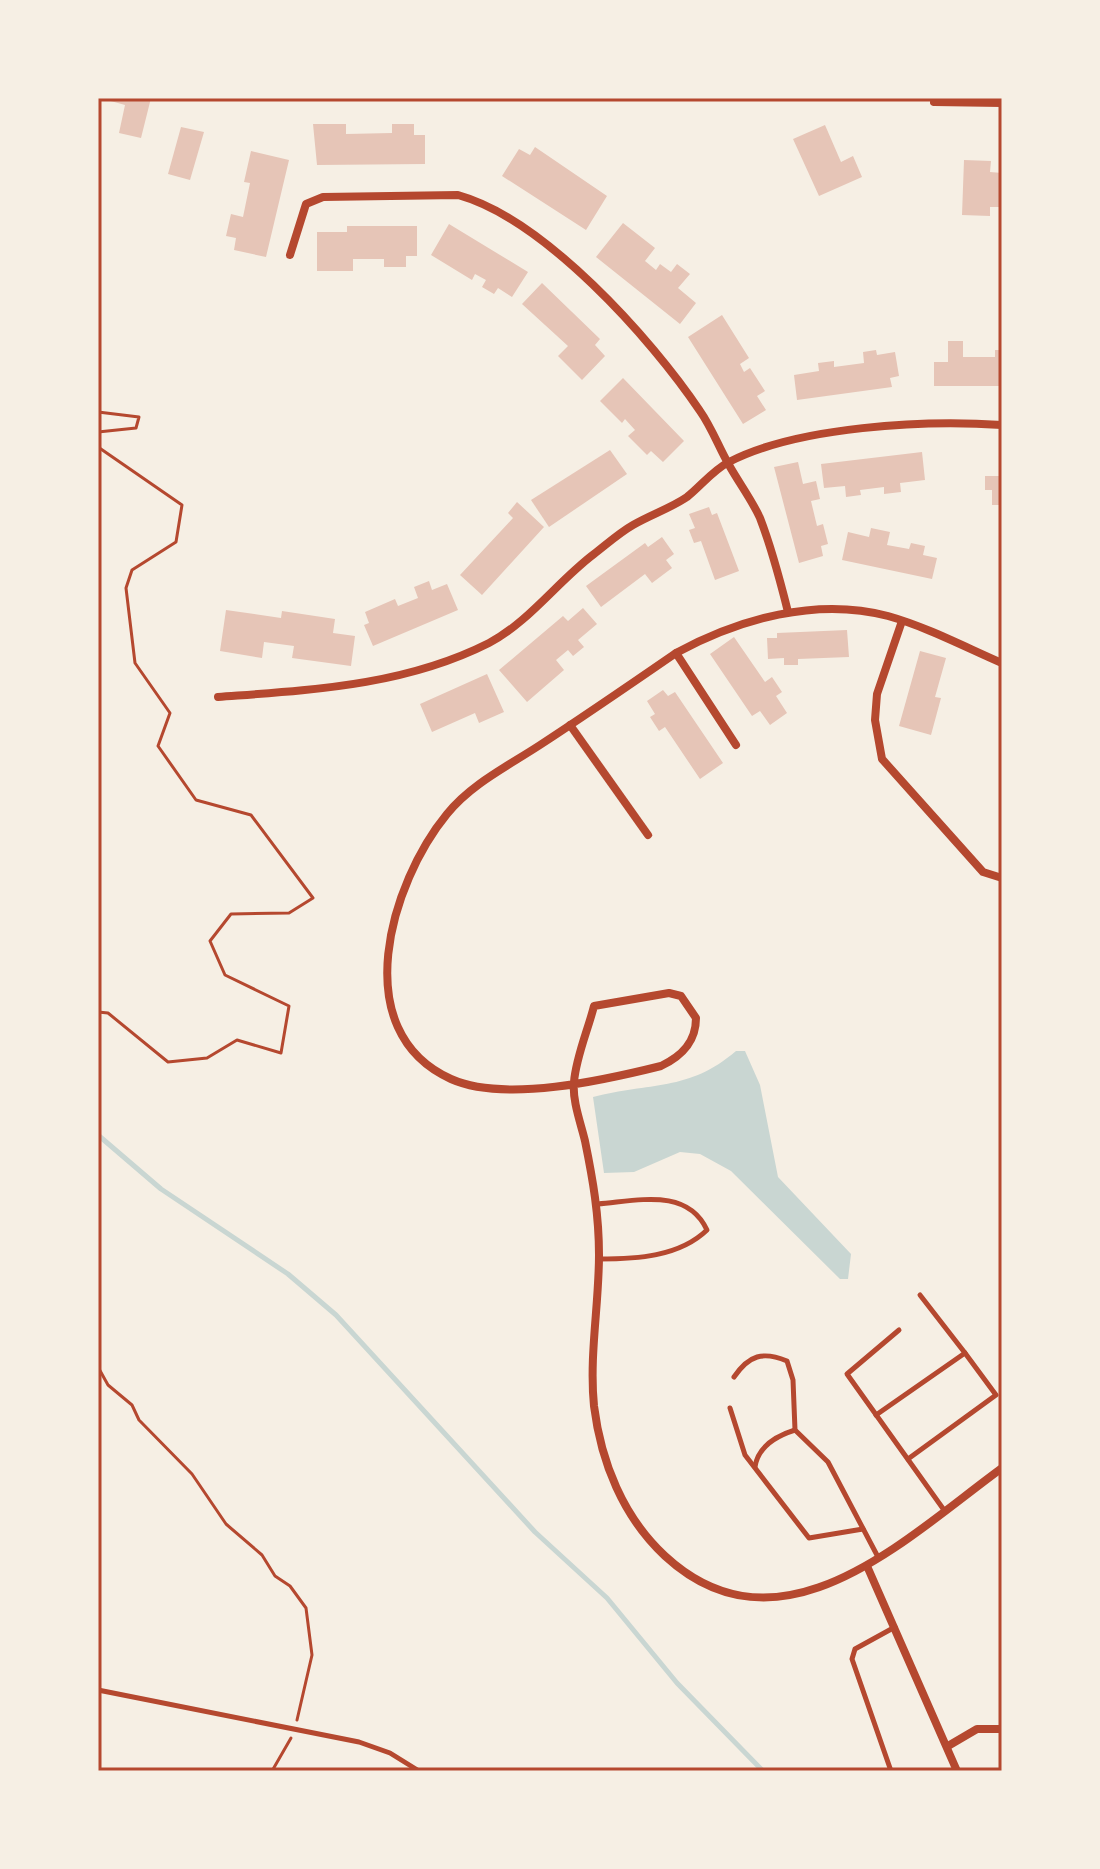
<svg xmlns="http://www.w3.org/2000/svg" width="1100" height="1869" font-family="'Titillium Web',sans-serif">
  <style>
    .water { fill: #c9d6d2 }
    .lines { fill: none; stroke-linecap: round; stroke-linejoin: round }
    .stream { stroke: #c9d6d2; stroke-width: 5 }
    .building { fill: #e6c5b7 }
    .path { stroke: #b5482f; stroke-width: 3 }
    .service { stroke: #b5482f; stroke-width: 5 }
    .minor { stroke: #b5482f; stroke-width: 8 }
    .neatline { fill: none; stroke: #b5482f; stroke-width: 3 }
  </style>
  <rect width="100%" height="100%" fill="#f6efe4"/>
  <path class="water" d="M736,1051H745L760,1085L778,1177L851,1254L848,1279H840L731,1171L700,1154L680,1152L634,1172L604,1173L593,1097C650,1082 688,1092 736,1051Z"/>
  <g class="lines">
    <polyline class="stream" points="98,1135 161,1189 288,1274 336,1315 535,1532 607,1598 677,1683 763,1771"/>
  </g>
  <g class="building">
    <polygon points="100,98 151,98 141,138 119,133 125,105"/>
    <polygon points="313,124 346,124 346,134 392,133 392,124 414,124 414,135 425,135 425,164 317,165"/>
    <polygon points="825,125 841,162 853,156 862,177 819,196 793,139"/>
    <polygon points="181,127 204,132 190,180 168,174"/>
    <polygon points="535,147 607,196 586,230 502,176 519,149 530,155"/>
    <polygon points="251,151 289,160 266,257 234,250 236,238 226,236 231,214 243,217 250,183 244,182"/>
    <polygon points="964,160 991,161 990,172 1002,173 1002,207 990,207 990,216 962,215"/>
    <polygon points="623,223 655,248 645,261 656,270 660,264 671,272 677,264 690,274 678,288 696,303 680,324 596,257"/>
    <polygon points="449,224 528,272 512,297 498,288 494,294 482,287 486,280 475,274 472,280 431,255"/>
    <polygon points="347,226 417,226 417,256 406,256 406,267 384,267 384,259 353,259 353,271 317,271 317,232 347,232"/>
    <polygon points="542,283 600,339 595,345 605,356 582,380 558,356 568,346 522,304"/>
    <polygon points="722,315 749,358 740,364 744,372 750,368 765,391 757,396 766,410 743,424 688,337"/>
    <polygon points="948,341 963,341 963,357 995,357 995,350 1002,350 1002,386 934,386 934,362 948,362"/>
    <polygon points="876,350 877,355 895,352 899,376 890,378 892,387 797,400 794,375 819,371 818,363 834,361 834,367 864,363 863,352"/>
    <polygon points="623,378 684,441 663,462 651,451 647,455 628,436 635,430 625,419 622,423 600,401"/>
    <polygon points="610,450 627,474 549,527 531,500"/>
    <polygon points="922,452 925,480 900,483 901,492 884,494 884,487 860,490 861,495 846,497 845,486 824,488 821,464"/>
    <polygon points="798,462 803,484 816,481 820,499 811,501 817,526 823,524 828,544 821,546 823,556 799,563 774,467"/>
    <polygon points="985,476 1002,476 1002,505 992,505 992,490 985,490"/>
    <polygon points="517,502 544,527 482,595 460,575 513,518 508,513"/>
    <polygon points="709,507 712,515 717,513 739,571 715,580 701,541 694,543 689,530 695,528 689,514"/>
    <polygon points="871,528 890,532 887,545 909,549 911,543 925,546 923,555 937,558 932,579 842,560 848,532 869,537"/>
    <polygon points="662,537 674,554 666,560 672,568 652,583 645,574 601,607 586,586 645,543 648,547"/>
    <polygon points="429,581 432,590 447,584 458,610 373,646 364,625 369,623 365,612 395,599 398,606 418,598 414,587"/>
    <polygon points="583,608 597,624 578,640 584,647 573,656 568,650 556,660 564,670 527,702 499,670 563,616 568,621"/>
    <polygon points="226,610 281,618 282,611 335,619 333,633 355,636 351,666 292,658 294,646 264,642 262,658 220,651"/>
    <polygon points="847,630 849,657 798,659 798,665 784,665 784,658 768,659 767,638 777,638 777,633"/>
    <polygon points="734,637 765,682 772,677 782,692 776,696 787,713 770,725 760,711 752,716 710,654"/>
    <polygon points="920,651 946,658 935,697 941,698 931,735 899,726"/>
    <polygon points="487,674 504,712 479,723 475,713 432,732 420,704"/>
    <polygon points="663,690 668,696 675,692 723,763 700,779 665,727 659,731 650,717 655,714 647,701"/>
  </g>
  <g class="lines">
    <g class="path">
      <polyline points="98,412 139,417 136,428 98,432"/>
      <polyline points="98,447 182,505 176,542 132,570 126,588 135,663 170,713 158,746 196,800 251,815 313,898 289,913 231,914 210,941 225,975 289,1006 281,1053 237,1040 207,1058 168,1062 108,1013 98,1012"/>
      <polyline points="98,1367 108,1385 132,1405 139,1420 192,1474 226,1524 262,1555 275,1576 290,1586 306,1608 312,1655 297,1720"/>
      <polyline points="272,1771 291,1738"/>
    </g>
    <g class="service">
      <path d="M598,1204C637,1201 687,1187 707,1230C679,1257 636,1259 599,1259"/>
      <polyline points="920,1295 965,1353"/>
      <polyline points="899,1330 847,1374 944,1510"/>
      <path d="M734,1377C749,1355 763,1351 787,1361L793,1380L795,1430L828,1462L878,1557"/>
      <polyline points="730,1408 745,1455 809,1538 863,1529"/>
      <polyline points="876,1415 965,1353 996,1395 908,1459"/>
      <path d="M755,1467C758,1446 776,1436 795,1430"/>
      <polyline points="98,1690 359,1742 390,1753 419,1771"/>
      <polyline points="891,1771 852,1659 855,1649 895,1627"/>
    </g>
    <g class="minor">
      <polyline points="935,98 934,102 1002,103"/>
      <path d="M290,255L306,204L323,197L458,195C544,219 651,338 700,411C712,428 719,448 729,465C739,483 752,500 760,518C772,549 780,580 788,612"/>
      <polyline points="902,621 877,694 875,720 882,759 983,872 1002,878"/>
      <polyline points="676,653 736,745"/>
      <path d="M1002,663C965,647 927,627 888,616C816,597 739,619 676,653C631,684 586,715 540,745C508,766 471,784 447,814C391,882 345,1031 451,1079C505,1103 605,1080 661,1066C682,1056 696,1042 696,1018L681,996L669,993L594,1006C588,1030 576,1057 574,1082C572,1100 581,1124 585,1141C593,1180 599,1215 599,1255C599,1305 589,1356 594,1406C601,1462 623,1517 665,1556C781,1663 906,1538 1002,1468"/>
      <path d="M218,697C311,690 404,686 489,643C529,622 558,581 594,554C607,544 619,533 633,525C650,515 671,508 687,497C701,486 713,470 729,462C799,426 924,420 1002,425"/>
      <polyline points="570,725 648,835"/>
      <polyline points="867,1566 957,1771"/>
      <polyline points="948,1746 977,1729 1002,1729"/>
    </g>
  </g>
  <rect width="1100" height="1869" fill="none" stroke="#f6efe4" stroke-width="200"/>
  <rect x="100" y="100" width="900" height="1669" class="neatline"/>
</svg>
